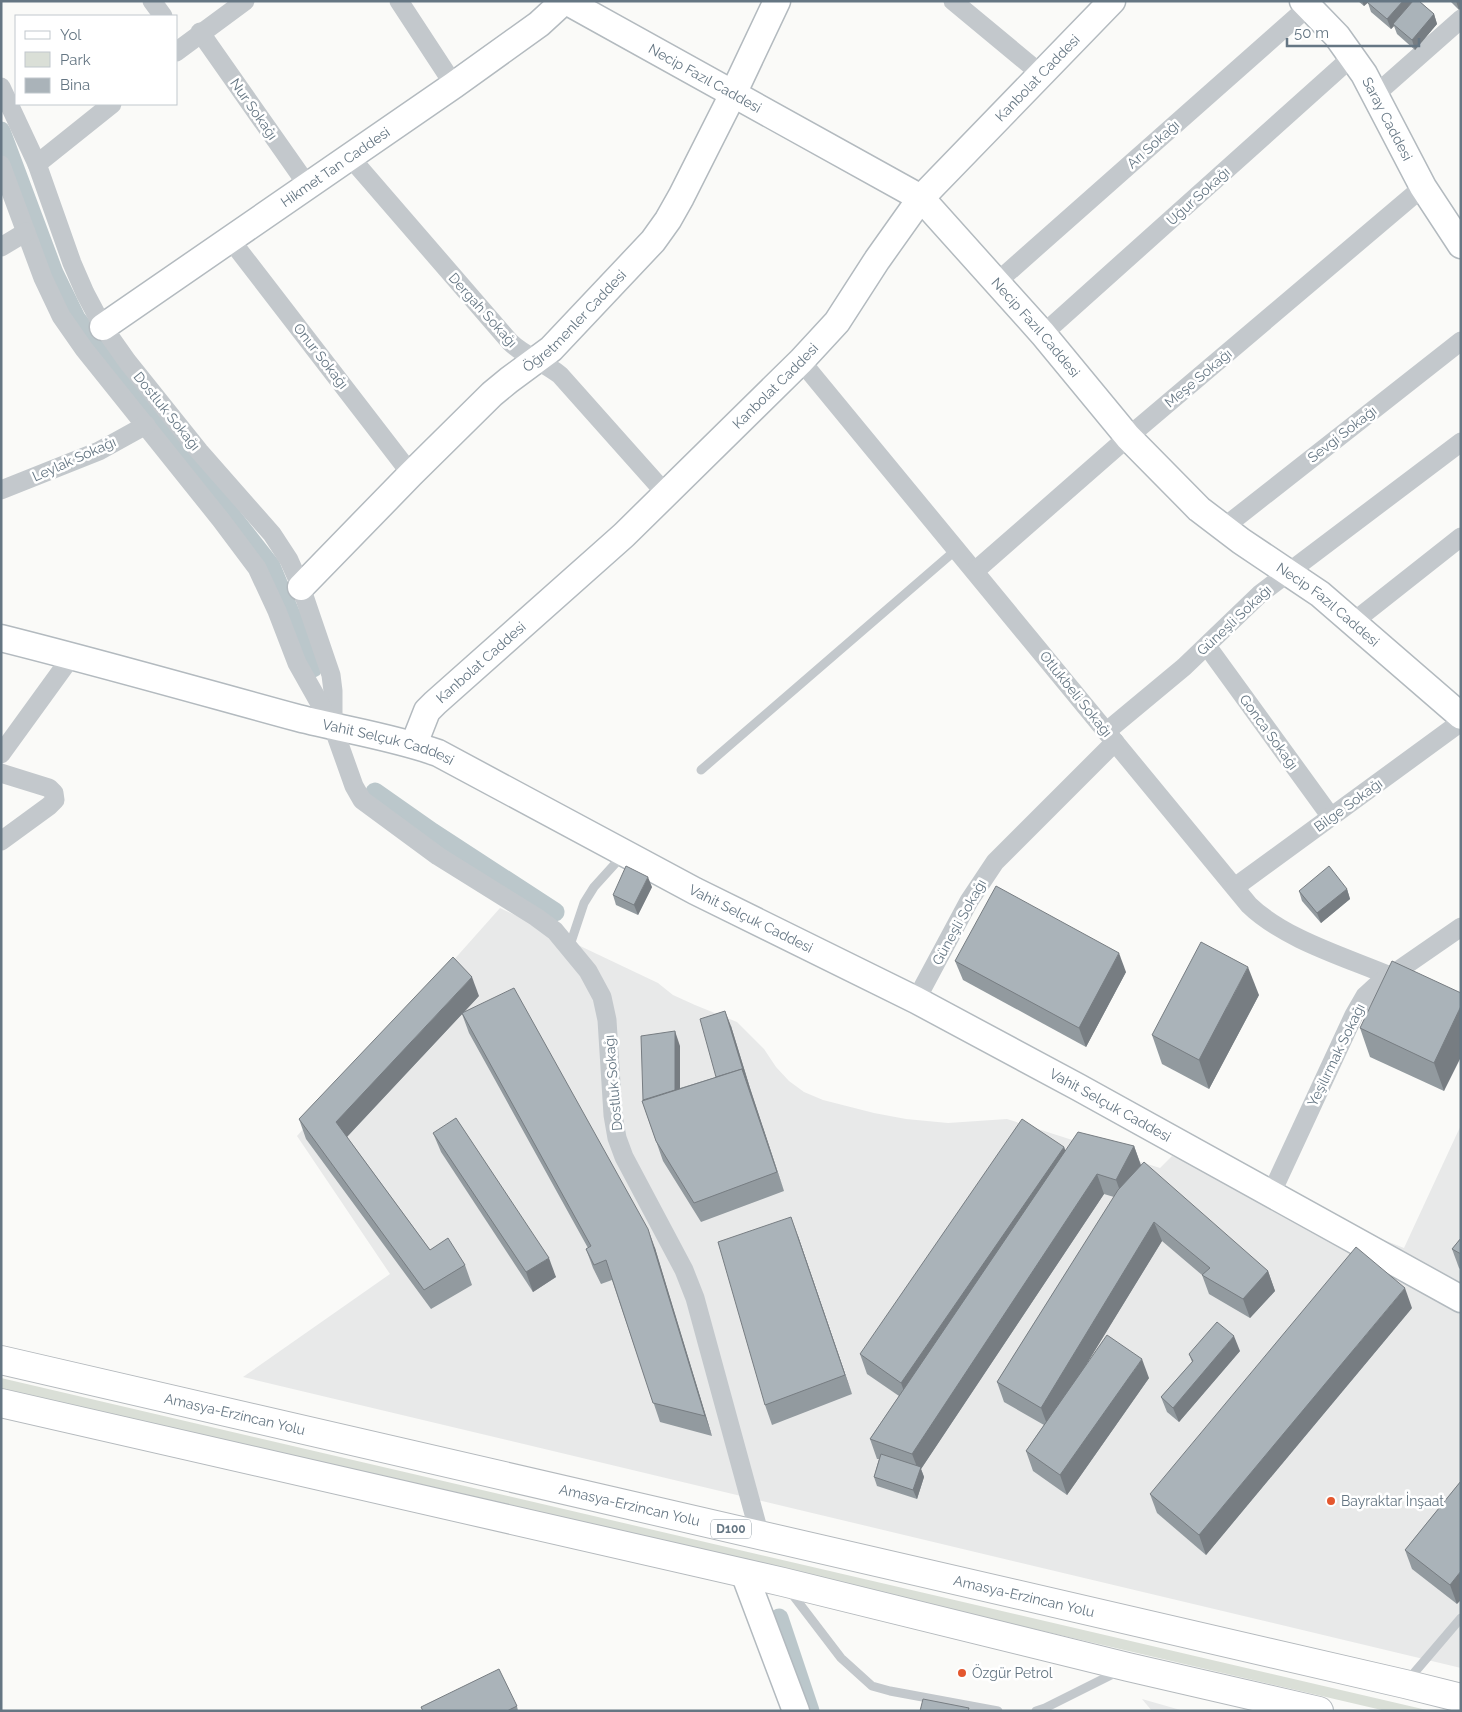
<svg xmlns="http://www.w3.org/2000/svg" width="1462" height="1712" font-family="Raleway,sans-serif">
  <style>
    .built { fill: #e8e9e9 }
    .green { fill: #dadfd7 }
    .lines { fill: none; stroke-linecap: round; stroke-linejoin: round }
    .canal { stroke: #bbc7cb; stroke-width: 19 }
    .secondary-casing { stroke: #b3babf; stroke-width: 29 }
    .highway-casing { stroke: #b4b9bd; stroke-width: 30 }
    .lane { stroke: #c3c8cc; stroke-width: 9 }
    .street { stroke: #c3c8cc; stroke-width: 19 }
    .secondary { stroke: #fff; stroke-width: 26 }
    .highway { stroke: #fff; stroke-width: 28 }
    .wall { fill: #929a9f }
    .shaded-wall { fill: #777d82 }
    .building { fill: #aab3b9; stroke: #777d82 }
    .poi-dot { fill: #e4572e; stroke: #fff; stroke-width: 2 }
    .labels { text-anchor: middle; stroke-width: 5; stroke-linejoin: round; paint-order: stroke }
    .shield { fill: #fff; stroke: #939fa8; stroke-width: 1 }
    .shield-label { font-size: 12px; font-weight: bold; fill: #657683 }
    .street-label { font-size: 14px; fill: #657683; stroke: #fff }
    .poi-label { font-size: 14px; fill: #657683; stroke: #fff; text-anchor: start }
  </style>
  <rect width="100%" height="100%" fill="#fafaf8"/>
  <g class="built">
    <polygon points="500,908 658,983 673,995 695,1005 737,1022 764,1049 776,1067 789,1081 804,1092 823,1100 874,1113 906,1119 948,1123 1007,1119 1160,1168 1172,1156 1404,1248 1461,1125 1461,1668 243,1377 390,1274 297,1136"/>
    <polygon points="1142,1699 1184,1711 1152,1711"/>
  </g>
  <polygon class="green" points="1,1378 1431,1711 1386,1711 1000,1621 731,1556 1,1389"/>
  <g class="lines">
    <g class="canal">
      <polyline points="1,131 54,273 76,318 271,566 313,668"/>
      <polyline points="375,792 432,832 555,912"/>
      <polyline points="779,1618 810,1711"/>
    </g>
    <g class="secondary-casing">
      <g id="secondary">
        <path id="s1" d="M566,1L921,198L1043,334L1128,437L1199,509L1241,541L1320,594L1461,716"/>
        <path id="s2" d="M1303,1L1337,36L1364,74L1423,187L1461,245"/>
        <path id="s3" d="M103,327L454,85L539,24L564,1"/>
        <path id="s4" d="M301,587L411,474L492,394L509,380L551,349L653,241L668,220L681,197L733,94L777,1"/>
        <path id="s5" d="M1,638C101,663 199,691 298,718C345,730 393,737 438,753L695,891L916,1000L1078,1087L1461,1299"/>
        <path id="s6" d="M414,744L427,711L435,703L624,535L801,361L837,322L877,260L921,198L1112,1"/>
        <polyline points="744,1573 796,1711"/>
      </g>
    </g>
    <g class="highway-casing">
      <g id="highway">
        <path id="s7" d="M1,1360L1405,1684L1461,1698"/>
        <polyline points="1,1403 783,1582 1128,1667 1319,1711"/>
      </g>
    </g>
    <g class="lane">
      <polyline points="701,770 957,549"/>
      <polyline points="569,948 584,903 594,887 623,855"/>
      <polyline points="789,1590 841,1658 872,1686 890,1691 998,1711"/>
      <polyline points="1408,1680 1461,1618"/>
      <polyline points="1036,1711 1045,1708 1119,1671"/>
    </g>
    <g class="street">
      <polyline points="152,1 163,16"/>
      <polyline points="399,1 454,85"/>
      <polyline points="953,1 1041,74"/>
      <polyline points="200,32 308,186"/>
      <polyline points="176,52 245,1"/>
      <polyline points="1,87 37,164 72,263 85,293 103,327 127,361 199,451 272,534 289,560 301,587 331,675 333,691 333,726"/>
      <polyline points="1375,95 1461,19"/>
      <path d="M350,157L510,342C524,356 544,362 560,375L666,494"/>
      <polyline points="37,164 112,104"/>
      <polyline points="1,165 43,278 61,316 84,349 221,520 257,568 277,611 297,663 333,727 354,786 362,800 438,856 536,917 555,931 588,971 602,997 607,1020 613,1115 617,1138 624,1157 684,1270 695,1298 760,1536"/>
      <polyline points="230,239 411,474"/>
      <polyline points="1,247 26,232"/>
      <polyline points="997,282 1309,6"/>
      <polyline points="1043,334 1352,57"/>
      <path d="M801,361L1249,905C1284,939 1345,957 1390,976"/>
      <polyline points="1,490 99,451 146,425"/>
      <polyline points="1223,528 1461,341"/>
      <polyline points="975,571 1128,437 1423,187"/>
      <polyline points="1352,623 1461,537"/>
      <polyline points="1207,646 1331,817"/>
      <polyline points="1107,731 1184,667 1260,594 1461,442"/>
      <polyline points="1,754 72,656"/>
      <polyline points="1,773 49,788 54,793 55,800 49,806 1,841"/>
      <polyline points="1235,887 1461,722"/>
      <polyline points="916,1000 969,901 995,862 1115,742"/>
      <polyline points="1271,1194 1354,1015 1365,996 1377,985 1461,927"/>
    </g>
    <use href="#secondary" class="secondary"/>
    <use href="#highway" class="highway"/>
  </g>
  <g class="wall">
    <polygon points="1358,1 1419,1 1434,14 1437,24 1415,50 1397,34 1394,26 1391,29 1371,12 1368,3 1364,6"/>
    <polygon points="1450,1 1461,1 1461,8 1459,10"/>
    <polygon points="652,887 638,915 616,905 613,895"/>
    <polygon points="1347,889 1350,899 1321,923 1302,901 1299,891"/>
    <polygon points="955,961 1126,972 1086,1047 963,980"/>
    <polygon points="1461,993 1444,1091 1370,1057 1360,1028"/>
    <polygon points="1259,995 1209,1089 1162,1064 1152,1035"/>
    <polygon points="479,996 464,1012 655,1248 712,1436 660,1422 612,1280 601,1284 593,1268 586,1249 588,1248 469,1033 462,1014 347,1137 430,1250 465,1265 472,1285 431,1309 306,1139 299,1119"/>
    <polygon points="731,1026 750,1088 784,1191 701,1222 663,1161 642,1101 643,1100 680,1046 680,1088 716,1077"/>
    <polygon points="433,1133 556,1277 533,1292 441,1152"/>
    <polygon points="1134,1146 1141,1165 1268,1271 1275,1291 1250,1318 1209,1294 1202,1275 1162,1241 1087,1363 1149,1378 1067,1495 1033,1471 1026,1451 1044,1425 1004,1402 997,1382 1114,1197 1104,1194 921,1469 924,1477 917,1499 877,1486 874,1477 879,1459 877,1459 870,1439 899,1396 867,1374 860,1354 1064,1147 1065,1150"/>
    <polygon points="798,1236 852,1394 772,1425 765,1405"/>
    <polygon points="1461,1238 1461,1270 1459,1268 1452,1249"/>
    <polygon points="1412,1308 1206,1555 1157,1513 1150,1494"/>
    <polygon points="1240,1351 1179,1422 1167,1412 1161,1397 1192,1362 1189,1354"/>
    <polygon points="1461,1481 1457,1604 1412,1569 1405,1550"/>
    <polygon points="517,1706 518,1711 423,1711 421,1707"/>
  </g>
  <g class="shaded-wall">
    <polygon points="1362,1 1369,1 1364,6"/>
    <polygon points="1403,1 1413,1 1393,24 1394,26 1391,29 1387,19"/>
    <polygon points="1456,1 1461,1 1461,8 1459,10"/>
    <polygon points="1434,14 1437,24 1415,50 1412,40"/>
    <polygon points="648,877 652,887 638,915 634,905"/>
    <polygon points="1347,889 1350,899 1321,923 1317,913"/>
    <polygon points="1119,953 1126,972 1086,1047 1079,1028"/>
    <polygon points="1248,967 1259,995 1209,1089 1199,1060"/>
    <polygon points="472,977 479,996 343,1141 336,1122"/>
    <polygon points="1461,1006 1461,1057 1444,1091 1434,1063"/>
    <polygon points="725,1011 731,1026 750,1088 784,1191 742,1069"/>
    <polygon points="675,1031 680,1046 680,1110 675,1096"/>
    <polygon points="1134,1146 1141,1166 1123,1199 1116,1180"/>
    <polygon points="1064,1147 1071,1166 908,1402 901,1383"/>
    <polygon points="1097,1174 1104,1194 921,1469 924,1477 917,1499 913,1490 919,1472 912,1454"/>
    <polygon points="791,1217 798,1236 852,1394 845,1375"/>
    <polygon points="1154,1222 1162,1241 1048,1427 1041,1408"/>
    <polygon points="648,1229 655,1248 712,1436 705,1416"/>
    <polygon points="549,1258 556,1277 533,1292 526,1272"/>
    <polygon points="1268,1271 1275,1291 1250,1318 1243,1299"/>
    <polygon points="1405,1288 1412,1308 1206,1555 1199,1535"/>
    <polygon points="1234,1336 1240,1351 1179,1422 1173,1408"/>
    <polygon points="1142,1359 1149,1378 1067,1495 1060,1475"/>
    <polygon points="1461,1571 1461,1600 1457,1604 1450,1585"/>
  </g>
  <g class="building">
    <polygon points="1368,1 1403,1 1387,19 1367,2"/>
    <polygon points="1413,1 1419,1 1434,14 1412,40 1393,24"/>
    <polygon points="626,866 648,877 634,905 613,895"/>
    <polygon points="1329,866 1347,889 1317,913 1299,891"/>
    <polygon points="996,886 1119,953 1079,1028 955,961"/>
    <polygon points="1201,942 1248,967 1199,1060 1152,1035"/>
    <polygon points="453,957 472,977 336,1122 430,1250 448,1238 465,1265 424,1290 299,1119"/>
    <polygon points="1392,961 1461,993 1461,1006 1434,1063 1360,1028"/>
    <polygon points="514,988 648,1229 705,1416 653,1403 606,1260 594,1265 586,1249 591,1246 462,1013"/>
    <polygon points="725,1011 744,1073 742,1069 716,1077 700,1019"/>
    <polygon points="675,1031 675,1090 643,1100 641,1036"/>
    <polygon points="742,1069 777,1172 694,1203 656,1141 642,1101"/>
    <polygon points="456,1118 549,1258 526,1272 433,1133"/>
    <polygon points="1022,1119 1064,1147 901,1383 860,1354"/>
    <polygon points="1078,1132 1134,1146 1116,1180 1097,1174 912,1454 870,1439"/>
    <polygon points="1144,1162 1268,1271 1243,1299 1202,1275 1210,1268 1154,1222 1041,1408 997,1382 1118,1190"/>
    <polygon points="791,1217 845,1375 765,1405 718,1242"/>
    <polygon points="1461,1238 1461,1254 1452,1249"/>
    <polygon points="1356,1247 1405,1288 1199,1535 1150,1494"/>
    <polygon points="1217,1322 1234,1336 1173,1408 1161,1397 1193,1361 1189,1354"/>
    <polygon points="1107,1335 1142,1359 1060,1475 1026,1451"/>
    <polygon points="881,1454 921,1467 913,1490 874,1477"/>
    <polygon points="1461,1481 1461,1571 1450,1585 1405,1550"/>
    <polygon points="499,1669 517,1706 507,1711 423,1711 421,1707"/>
    <polygon points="923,1699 969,1708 968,1711 920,1711"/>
  </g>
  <g class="poi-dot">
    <circle cx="1331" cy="1501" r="5"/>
    <circle cx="962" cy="1673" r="5"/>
  </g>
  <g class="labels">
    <rect class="shield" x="711" y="1519.5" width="40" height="19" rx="4"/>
    <g class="shield-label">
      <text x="731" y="1533">D100</text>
    </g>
    <g class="street-label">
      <text dy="5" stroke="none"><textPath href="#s1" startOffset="159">Necip Fazıl Caddesi</textPath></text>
      <text dy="5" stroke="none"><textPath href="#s6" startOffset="918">Kanbolat Caddesi</textPath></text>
      <text transform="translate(254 109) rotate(55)" y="5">Nur Sokağı</text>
      <text dy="5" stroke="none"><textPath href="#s2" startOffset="146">Saray Caddesi</textPath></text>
      <text transform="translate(1153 144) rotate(-42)" y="5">Arı Sokağı</text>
      <text dy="5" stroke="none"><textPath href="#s3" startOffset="282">Hikmet Tan Caddesi</textPath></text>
      <text transform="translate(1198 196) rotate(-42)" y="5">Uğur Sokağı</text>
      <text transform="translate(483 310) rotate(48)" y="5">Dergah Sokağı</text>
      <text dy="5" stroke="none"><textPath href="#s4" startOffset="382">Öğretmenler Caddesi</textPath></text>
      <text dy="5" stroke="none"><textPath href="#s1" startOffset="579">Necip Fazıl Caddesi</textPath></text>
      <text transform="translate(321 356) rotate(52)" y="5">Onur Sokağı</text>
      <text transform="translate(1198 378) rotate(-40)" y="5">Meşe Sokağı</text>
      <text dy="5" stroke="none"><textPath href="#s6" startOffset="512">Kanbolat Caddesi</textPath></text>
      <text transform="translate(167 411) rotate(51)" y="5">Dostluk Sokağı</text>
      <text transform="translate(1342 434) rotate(-38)" y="5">Sevgi Sokağı</text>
      <text transform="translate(74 459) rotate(-24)" y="5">Leylak Sokağı</text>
      <text dy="5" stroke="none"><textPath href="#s1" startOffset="984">Necip Fazıl Caddesi</textPath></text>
      <text transform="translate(1234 620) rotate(-43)" y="5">Güneşli Sokağı</text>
      <text dy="5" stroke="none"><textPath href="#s6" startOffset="108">Kanbolat Caddesi</textPath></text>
      <text transform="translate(1076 694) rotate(51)" y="5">Otlukbeli Sokağı</text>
      <text transform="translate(1269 732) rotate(54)" y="5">Gonca Sokağı</text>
      <text dy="5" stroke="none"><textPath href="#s5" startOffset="401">Vahit Selçuk Caddesi</textPath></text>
      <text transform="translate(1348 805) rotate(-36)" y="5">Bilge Sokağı</text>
      <text dy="5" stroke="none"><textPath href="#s5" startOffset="806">Vahit Selçuk Caddesi</textPath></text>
      <text transform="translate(959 922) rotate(-61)" y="5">Güneşli Sokağı</text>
      <text transform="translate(1336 1055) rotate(-64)" y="5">Yeşilırmak Sokağı</text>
      <text transform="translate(613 1083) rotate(-95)" y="5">Dostluk Sokağı</text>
      <text dy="5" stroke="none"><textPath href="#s5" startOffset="1211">Vahit Selçuk Caddesi</textPath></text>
      <text dy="5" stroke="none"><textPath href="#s7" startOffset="240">Amasya-Erzincan Yolu</textPath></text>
      <text dy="5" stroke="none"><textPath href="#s7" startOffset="645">Amasya-Erzincan Yolu</textPath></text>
      <text dy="5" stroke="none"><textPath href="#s7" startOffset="1050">Amasya-Erzincan Yolu</textPath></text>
    </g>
    <g class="poi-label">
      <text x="1341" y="1506">Bayraktar İnşaat</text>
      <text x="972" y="1678">Özgür Petrol</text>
    </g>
  </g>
  <rect width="1462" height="1712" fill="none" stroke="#657683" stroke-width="5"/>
  <rect x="15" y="15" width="162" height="90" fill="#ffffff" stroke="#c1c8cd"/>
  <rect x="25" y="31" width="25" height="8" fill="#ffffff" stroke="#c1c8cd"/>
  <text x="60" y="40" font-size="15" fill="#657683">Yol</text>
  <rect x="25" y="52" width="25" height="15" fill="#dadfd7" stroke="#c1c8cd"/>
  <text x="60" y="65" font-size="15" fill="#657683">Park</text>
  <rect x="25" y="78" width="25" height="15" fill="#aab3b9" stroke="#c1c8cd"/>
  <text x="60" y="90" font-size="15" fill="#657683">Bina</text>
  <path d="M1287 38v8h132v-8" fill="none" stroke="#657683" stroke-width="2.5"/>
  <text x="1294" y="38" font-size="15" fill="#657683" stroke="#ffffff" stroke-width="4" paint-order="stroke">50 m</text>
</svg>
